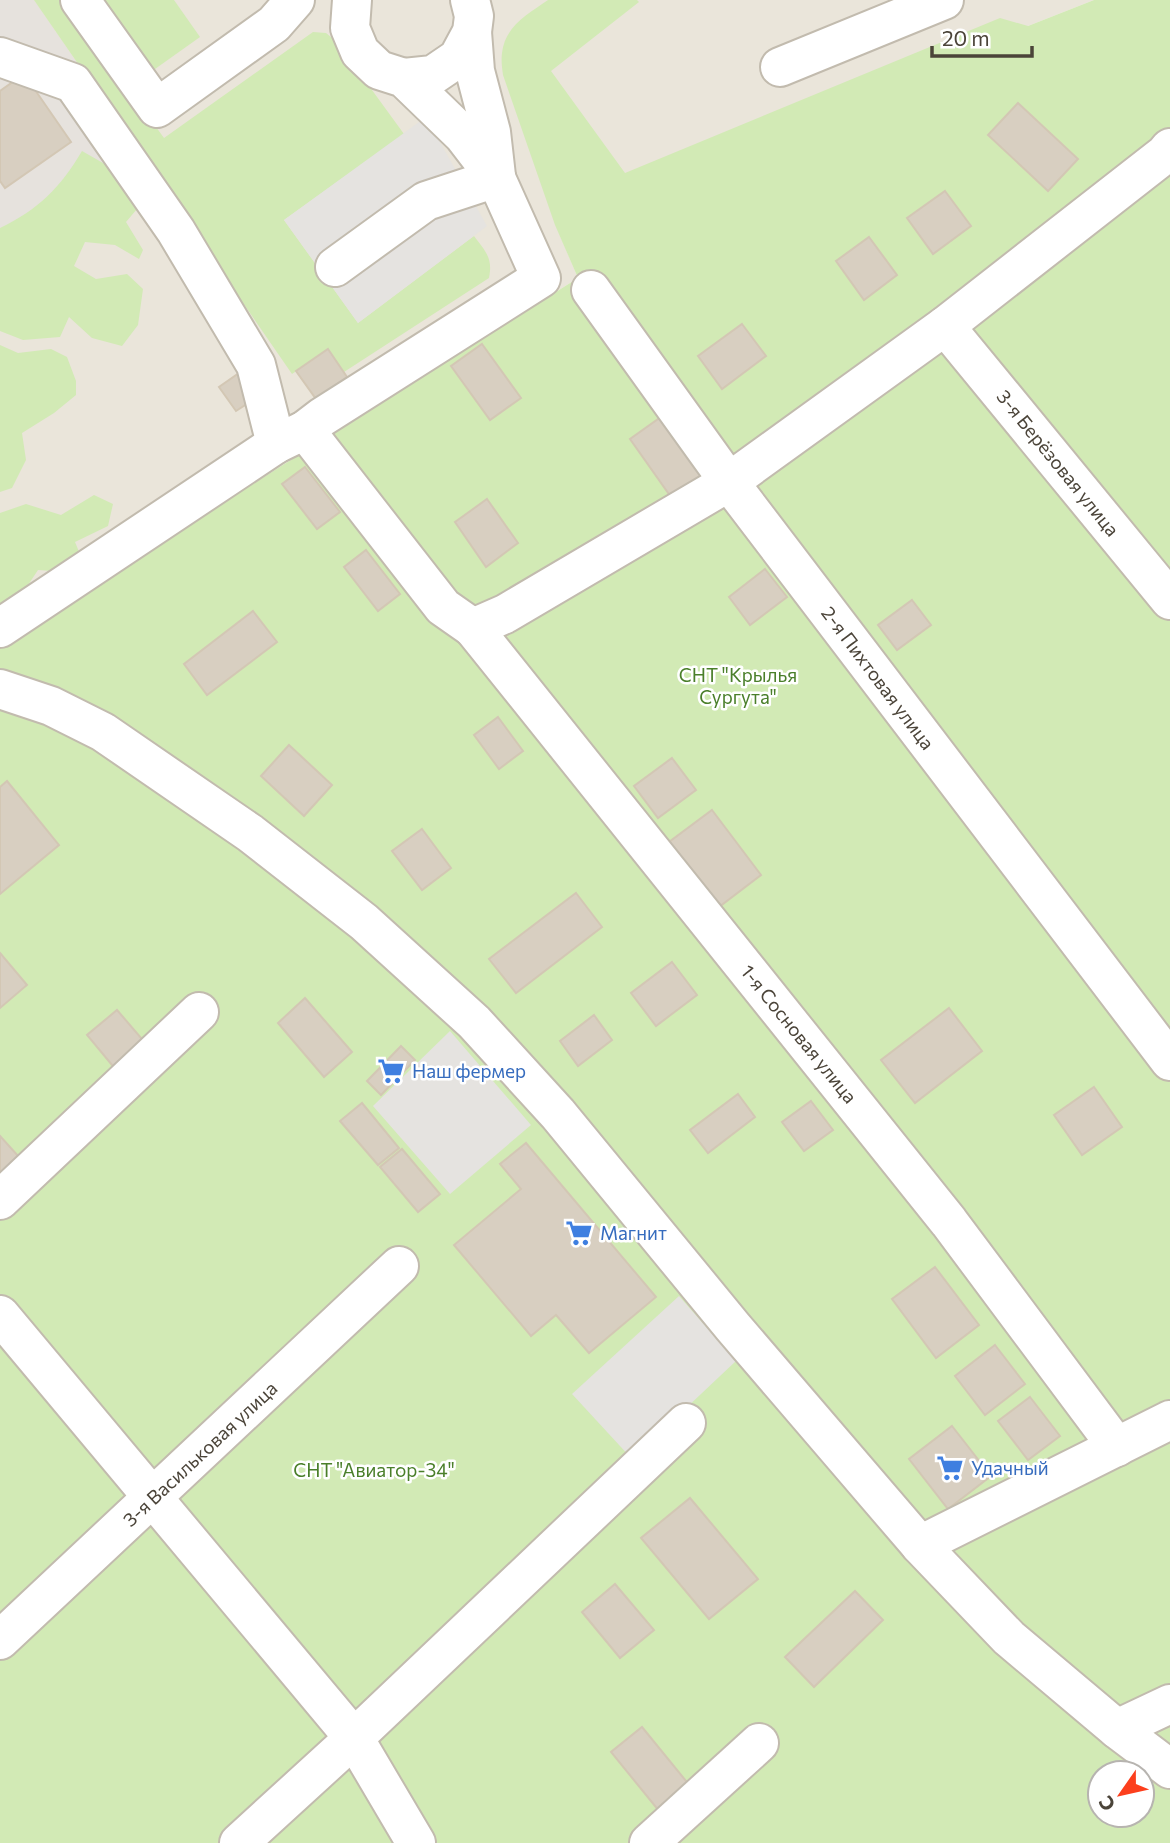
<svg xmlns="http://www.w3.org/2000/svg" width="1170" height="1843" font-family="Commissioner,sans-serif">
  <style>
    .residential { fill: #eae5da }
    .industrial { fill: #e6e2dd }
    .green { fill: #d2eab5; fill-rule: evenodd }
    .parking { fill: #e5e3e0 }
    .building { fill: #d8cfc1; stroke: #d3c7b4; stroke-width: 2 }
    .lines { fill: none; stroke-linecap: round; stroke-linejoin: round }
    .minor-casing { stroke: #c2bbae; stroke-width: 42 }
    .minor { stroke: #fff; stroke-width: 38 }
    .labels { text-anchor: middle; stroke-width: 5; stroke-linejoin: round; paint-order: stroke }
    .street-label { font-size: 19px; fill: #4b4439; stroke: #fff }
    .park-label { font-size: 19px; fill: #4a7f2a; stroke: #fff }
    .shop-label { font-size: 19px; fill: #366cbe; stroke: #fff; text-anchor: start }
  </style>
  <rect width="100%" height="100%" fill="#f6f3ec"/>
  <polygon class="residential" points="0,0 1094,0 1028,26 556,226 578,278 0,644"/>
  <polygon class="industrial" points="0,0 34,0 160,184 0,247"/>
  <g class="green">
    <path d="M34,0H64L164,138L313,32L326,33L337,42L404,134L284,220L358,323L474,236C486,252 493,258 489,278L344,372L328,350L292,374Z"/>
    <polygon points="96,0 174,0 200,37 148,74"/>
    <path d="M548,0H637L639,2L551,71L625,173L1000,18L1028,26L1094,0H1170V1843H0V644L578,278L555,225L503,75C502,68 501,60 502,53C505,26 528,14 548,0ZM1100,1773H1142V1815H1100Z"/>
    <path d="M82,151L110,167L134,200L137,209L126,222L143,250L139,259L115,245L85,242L74,266L96,279L127,274L143,289L138,325L122,346L92,338L69,317L60,337L23,340L0,331V228C39,209 60,188 82,151Z"/>
    <polygon points="0,345 18,353 51,349 67,357 76,381 76,395 54,413 22,433 26,460 12,488 0,492"/>
    <polygon points="94,495 113,504 108,526 75,542 82,559 66,572 38,570 24,591 0,608 0,513 26,504 61,515"/>
  </g>
  <g class="parking">
    <polygon points="426,117 487,226 358,323 284,220"/>
    <polygon points="450,1031 531,1125 450,1194 373,1106"/>
    <polygon points="679,1296 736,1361 632,1459 572,1394"/>
  </g>
  <g class="building">
    <polygon points="24,74 71,142 5,188 0,181 0,91"/>
    <polygon points="1018,103 1078,159 1048,191 988,135"/>
    <polygon points="945,191 971,226 933,254 907,218"/>
    <polygon points="869,237 897,275 864,300 836,261"/>
    <polygon points="742,324 766,356 722,389 698,356"/>
    <polygon points="482,344 521,398 490,420 451,366"/>
    <polygon points="328,349 347,377 316,399 296,371"/>
    <polygon points="242,371 259,396 236,411 219,387"/>
    <polygon points="661,417 702,475 671,497 630,439"/>
    <polygon points="305,467 340,512 317,529 282,484"/>
    <polygon points="487,499 518,543 486,567 455,522"/>
    <polygon points="366,550 400,594 378,611 344,567"/>
    <polygon points="765,569 787,597 750,625 729,597"/>
    <polygon points="912,600 931,625 897,650 878,625"/>
    <polygon points="253,611 277,642 207,695 184,664"/>
    <polygon points="498,717 523,751 499,769 474,735"/>
    <polygon points="289,745 332,785 304,816 261,776"/>
    <polygon points="672,758 696,790 658,818 634,786"/>
    <polygon points="7,781 59,845 0,894 0,787"/>
    <polygon points="712,810 761,875 715,910 665,845"/>
    <polygon points="422,829 451,868 422,890 392,851"/>
    <polygon points="576,893 602,927 516,993 489,959"/>
    <polygon points="0,953 27,985 0,1008"/>
    <polygon points="672,962 697,995 656,1026 631,993"/>
    <polygon points="305,998 352,1052 324,1077 278,1023"/>
    <polygon points="949,1008 982,1051 915,1103 881,1060"/>
    <polygon points="117,1010 148,1046 117,1071 87,1035"/>
    <polygon points="594,1015 612,1040 578,1066 560,1041"/>
    <polygon points="401,1046 415,1060 381,1095 367,1081"/>
    <polygon points="1094,1087 1122,1127 1082,1155 1054,1115"/>
    <polygon points="738,1094 755,1117 708,1153 690,1130"/>
    <polygon points="811,1101 833,1130 804,1151 782,1122"/>
    <polygon points="362,1103 399,1148 378,1165 340,1121"/>
    <polygon points="0,1136 19,1157 0,1174"/>
    <polygon points="526,1143 656,1297 589,1353 556,1315 531,1336 454,1245 521,1189 500,1164"/>
    <polygon points="402,1149 440,1194 418,1212 380,1167"/>
    <polygon points="935,1267 979,1325 936,1358 892,1299"/>
    <polygon points="995,1345 1025,1384 985,1415 955,1376"/>
    <polygon points="1030,1397 1060,1436 1028,1460 998,1421"/>
    <polygon points="952,1426 991,1476 948,1509 909,1459"/>
    <polygon points="690,1498 758,1579 709,1619 641,1538"/>
    <polygon points="615,1584 654,1630 620,1658 582,1612"/>
    <polygon points="855,1591 883,1620 814,1687 785,1657"/>
    <polygon points="642,1727 695,1792 664,1817 611,1752"/>
  </g>
  <g class="lines">
    <g class="minor-casing">
      <g id="minor">
        <polyline points="80,0 157,108 274,24 295,0"/>
        <polyline points="472,32 475,71 491,132 496,176"/>
        <polyline points="0,57 73,83 176,231 256,365 276,444"/>
        <polyline points="780,67 944,0"/>
        <polyline points="404,78 433,75 458,58 472,32 474,16 470,0"/>
        <polyline points="335,267 426,201 496,178"/>
        <polyline points="591,290 729,482 1170,1061"/>
        <polyline points="945,326 1170,600"/>
        <polyline points="305,430 443,607 473,628 505,614 729,482 945,326 1165,154 1170,148"/>
        <polyline points="0,628 276,444 305,430 322,417 541,278 496,178 463,135 404,78 379,70 360,52 350,28 352,0"/>
        <polyline points="473,628 949,1222 1117,1447"/>
        <polyline points="0,689 51,706 103,732 250,833 364,922 474,1022 558,1114 733,1327 920,1545 1009,1638 1117,1729 1170,1769"/>
        <polyline points="0,1200 199,1012"/>
        <polyline points="0,1315 354,1738 416,1843"/>
        <polyline points="920,1545 1170,1420"/>
        <polyline points="0,1640 399,1266"/>
        <polyline points="1117,1729 1170,1704"/>
        <polyline points="239,1843 354,1738 686,1423"/>
        <polyline points="649,1843 759,1743"/>
      </g>
    </g>
    <use href="#minor" class="minor"/>
  </g>
  <defs>
    <g id="supermarket-bare" transform="scale(2.1)"><path d="M-6-5.5h2.5l.6 2H6L4.5 2H-2.5L-4.4-4H-6ZM-1.5 3.2a1.3 1.3 0 1 0 .1 0ZM3 3.2a1.3 1.3 0 1 0 .1 0Z" fill="#3f7fe0" stroke="#fff" stroke-width="2.5" paint-order="stroke"/></g>
  </defs>
  <g fill-rule="evenodd">
    <use href="#supermarket-bare" x="391" y="1071"/>
    <use href="#supermarket-bare" x="579" y="1233"/>
    <use href="#supermarket-bare" x="950" y="1468"/>
  </g>
  <g class="labels">
    <g class="street-label">
      <text transform="translate(1058 463) rotate(51)" y="7">3-я Берёзовая улица</text>
      <text transform="translate(878 678) rotate(53)" y="7">2-я Пихтовая улица</text>
      <text transform="translate(799 1034) rotate(51)" y="7">1-я Сосновая улица</text>
      <text transform="translate(200 1454) rotate(-43)" y="7">3-я Васильковая улица</text>
    </g>
    <g class="park-label">
      <text x="738" y="682">CНТ "Крылья<tspan x="738" dy="22">Сургута"</tspan></text>
      <text x="374" y="1477">СНТ "Авиатор-34"</text>
    </g>
    <g class="shop-label">
      <text x="412" y="1078">Наш фермер</text>
      <text x="600" y="1240">Магнит</text>
      <text x="971" y="1475">Удачный</text>
    </g>
  </g>
  <g transform="translate(1121 1794) rotate(236)"><circle r="33" fill="#ffffff" stroke="#b7b4b0" stroke-width="2"/>
  <path d="M0-5L12 26L0 18L-12 26Z" fill="#fc3f1d"/>
  <text y="-10" font-size="19" font-weight="bold" text-anchor="middle" fill="#4b4439">С</text>
  </g>
  <path d="M932 46v10h100v-10" fill="none" stroke="#4b4439" stroke-width="3.5"/>
  <text x="942" y="46" font-size="21" fill="#4b4439" stroke="#ffffff" stroke-width="5" paint-order="stroke">20 m</text>
</svg>
